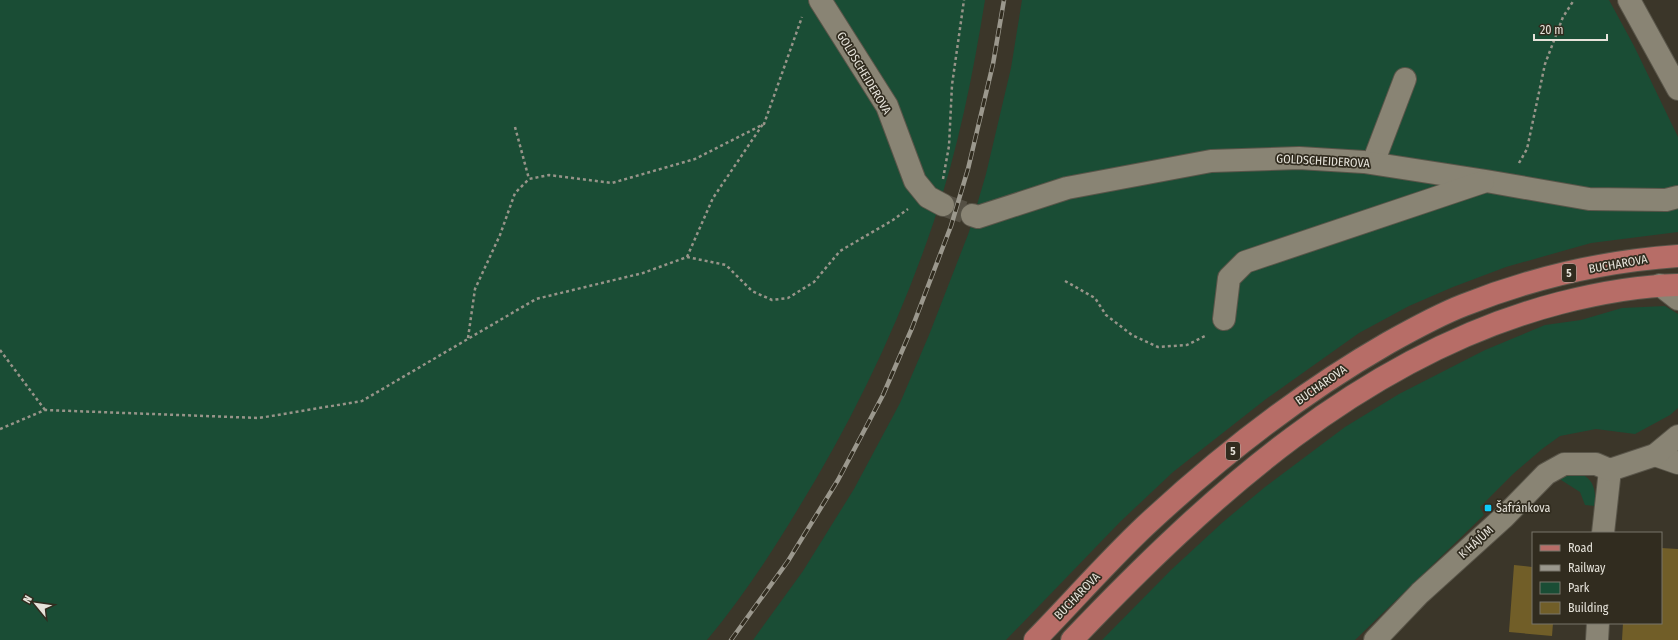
<svg xmlns="http://www.w3.org/2000/svg" width="1678" height="640" font-family="'Fira Sans Condensed',sans-serif">
  <style>
    .green { fill: #1a4d35 }
    .building { fill: #715e28 }
    .lines { fill: none; stroke-linecap: round; stroke-linejoin: round }
    .minor-tunnel { stroke: #555044; stroke-width: 22; stroke-dasharray: 22 11; stroke-linecap: butt }
    .minor-casing { stroke: #595549; stroke-width: 24 }
    .major-casing { stroke: #595549; stroke-width: 24 }
    .path { stroke: #979489; stroke-width: 2.5; stroke-dasharray: 3 3; stroke-linecap: butt }
    .minor { stroke: #898474; stroke-width: 22 }
    .major { stroke: #b76d67; stroke-width: 22 }
    .rail-casing { stroke: #9b988d; stroke-width: 4.5 }
    .rail { stroke: #312c1f; stroke-width: 3; stroke-dasharray: 9; stroke-linecap: butt }
    .poi-dot { fill: #0dcafa; stroke: #312c1f; stroke-width: 1.5 }
    .labels { text-anchor: middle; stroke-width: 3.5; stroke-linejoin: round; paint-order: stroke }
    .shield { fill: #312c1f; stroke: #b0aca2; stroke-width: 1 }
    .shield-label { font-size: 11px; font-weight: bold; fill: #e6e3da }
    .street-label { font-size: 12px; fill: #e6e3da; stroke: #312c1f }
    .poi-label { font-size: 12px; fill: #e6e3da; stroke: #312c1f; text-anchor: start }
  </style>
  <rect width="100%" height="100%" fill="#3b3629"/>
  <g class="green">
    <path d="M0,0H985C973,75 958,149 934,221C900,322 854,418 798,509C771,554 741,599 707,640H0Z"/>
    <polygon points="1022,0 1609,0 1634,46 1678,137 1678,232 1591,243 1506,267 1453,287 1409,306 1359,333 1266,399 1173,472 1120,522 1006,640 753,640 803,571 854,489 900,403 929,335 969,232 986,174 1011,68"/>
    <polygon points="1665,306 1678,314 1678,408 1670,415 1635,434 1596,429 1560,436 1542,449 1513,474 1480,507 1484,515 1355,640 1102,640 1171,570 1223,522 1265,487 1345,427 1399,394 1485,350 1545,325 1581,320 1622,308"/>
    <path d="M1578,473C1594,478 1596,490 1595,506L1585,505L1580,492L1558,478L1563,475Z"/>
  </g>
  <g class="building">
    <polygon points="1661,548 1678,549 1678,640 1622,640 1623,623 1661,623"/>
    <polygon points="1514,565 1532,567 1533,623 1553,623 1552,636 1509,632"/>
  </g>
  <g class="lines">
    <polyline class="minor-tunnel" points="943,205 972,215"/>
    <g class="minor-casing">
      <g id="minor">
        <polyline points="820,0 887,106 915,181 928,197 943,205"/>
        <polyline points="1629,0 1678,89"/>
        <polyline points="1373,163 1405,79"/>
        <polyline points="972,215 978,217 1067,188 1211,161 1299,158 1364,162 1486,181 1589,199 1666,200 1678,197"/>
        <polyline points="1660,285 1678,299"/>
        <polyline points="1224,319 1229,278 1245,262 1483,182"/>
        <polyline points="1655,455 1678,463"/>
        <polyline points="1603,533 1610,470"/>
        <polyline points="1375,640 1420,593 1504,517 1546,474 1564,464 1596,464 1610,470 1655,455 1678,436"/>
        <polyline points="1597,640 1598,623"/>
      </g>
    </g>
    <g class="major-casing">
      <g id="major">
        <path d="M1035,640C1072,602 1107,562 1145,526C1219,457 1301,393 1388,343C1413,329 1438,315 1464,305C1532,278 1606,261 1678,256"/>
        <path d="M1072,640C1208,497 1364,354 1560,303C1599,293 1638,286 1678,285"/>
      </g>
    </g>
    <g class="path">
      <polyline points="515,127 529,179"/>
      <polyline points="1519,163 1527,149 1545,64 1563,17 1574,0"/>
      <polyline points="943,179 949,146 952,85 964,0"/>
      <polyline points="687,257 713,198 763,124"/>
      <polyline points="1065,281 1095,298 1106,315 1132,335 1158,347 1187,345 1207,335"/>
      <polyline points="468,338 475,289 500,235 515,193 529,179 549,175 612,183 695,159 764,124 802,17"/>
      <polyline points="0,350 45,410"/>
      <polyline points="0,429 45,410 259,418 362,401 536,299 643,273 687,257 726,265 752,291 772,300 788,298 814,282 840,251 893,220 908,209"/>
    </g>
    <use href="#minor" class="minor"/>
    <use href="#major" class="major"/>
    <g class="rail-casing">
      <polyline id="rail" points="731,640 788,561 838,480 883,395 912,328 951,226 968,169 993,64 1004,0"/>
    </g>
    <use href="#rail" class="rail"/>
  </g>
  <rect class="poi-dot" x="1484" y="504" width="8" height="8" rx="2"/>
  <g class="labels">
    <g class="shield">
      <rect x="1562" y="264" width="14" height="18" rx="3"/>
      <rect x="1226" y="442" width="14" height="18" rx="3"/>
    </g>
    <g class="shield-label">
      <text x="1569" y="277">5</text>
      <text x="1233" y="455">5</text>
    </g>
    <g class="street-label">
      <text transform="translate(864 73) rotate(59)" y="4">GOLDSCHEIDEROVA</text>
      <text transform="translate(1323 161) rotate(3)" y="4">GOLDSCHEIDEROVA</text>
      <text transform="translate(1618 264) rotate(-10)" y="4">BUCHAROVA</text>
      <text transform="translate(1321 385) rotate(-35)" y="4">BUCHAROVA</text>
      <text transform="translate(1476 542) rotate(-42)" y="4">K HÁJŮM</text>
      <text transform="translate(1077 596) rotate(-46)" y="4">BUCHAROVA</text>
    </g>
    <g class="poi-label">
      <text x="1496" y="512">Šafránkova</text>
    </g>
  </g>
  <rect x="1532" y="532" width="130" height="92" fill="#312c1f" stroke="#79756a"/>
  <rect x="1540" y="545" width="20" height="6" fill="#b76d67" stroke="#79756a"/>
  <text x="1568" y="552" font-size="12" fill="#e6e3da">Road</text>
  <rect x="1540" y="565" width="20" height="6" fill="#9b988d" stroke="#79756a"/>
  <text x="1568" y="572" font-size="12" fill="#e6e3da">Railway</text>
  <rect x="1540" y="582" width="20" height="12" fill="#1a4d35" stroke="#79756a"/>
  <text x="1568" y="592" font-size="12" fill="#e6e3da">Park</text>
  <rect x="1540" y="602" width="20" height="12" fill="#715e28" stroke="#79756a"/>
  <text x="1568" y="612" font-size="12" fill="#e6e3da">Building</text>
  <g transform="translate(36 604) rotate(299)" stroke="#312c1f" stroke-width="3" paint-order="stroke">
  <path d="M0-3L7 15L0 10L-7 15Z" fill="#e6e3da"/>
  <text y="-6" font-size="11" font-weight="bold" text-anchor="middle" fill="#e6e3da">N</text>
  </g>
  <path d="M1534 34v6h73v-6" fill="none" stroke="#e6e3da" stroke-width="2"/>
  <text x="1540" y="34" font-size="12" fill="#e6e3da" stroke="#312c1f" stroke-width="3" paint-order="stroke">20 m</text>
</svg>
